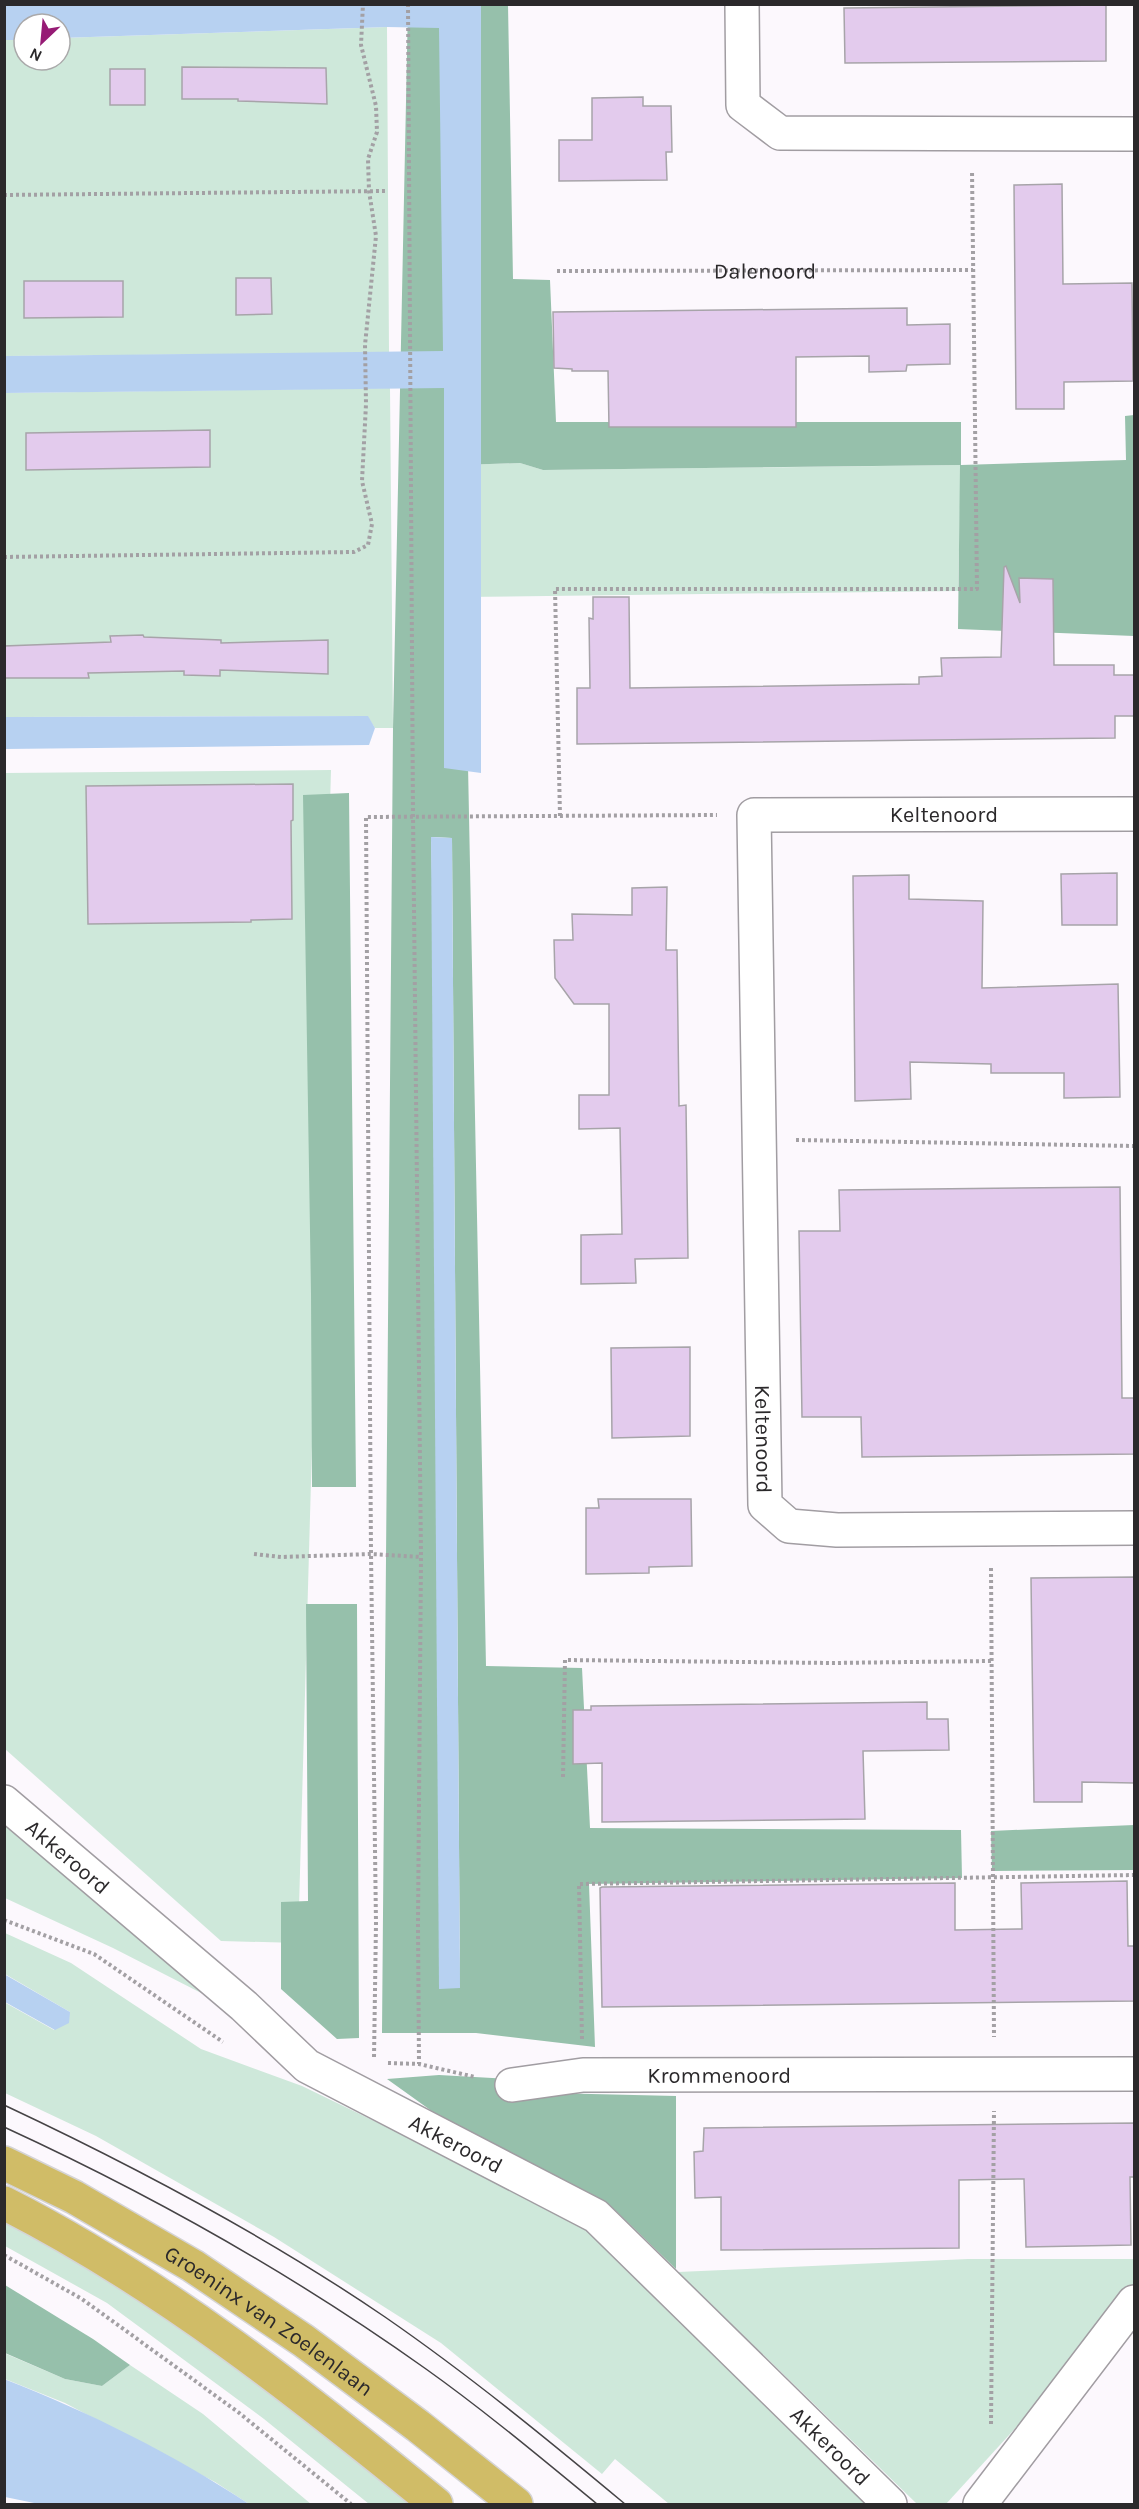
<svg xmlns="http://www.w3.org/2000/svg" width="1139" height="2509" font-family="Karla,sans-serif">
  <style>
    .green { fill: #cee8da }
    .forest { fill: #96c0ab; fill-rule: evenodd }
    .water { fill: #b7d1f1 }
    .building { fill: #e3cbed; stroke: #a7a4a9; stroke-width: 1.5 }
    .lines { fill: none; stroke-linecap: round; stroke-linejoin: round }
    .minor-casing { stroke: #a19da2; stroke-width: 36 }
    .major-casing { stroke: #d5d4d5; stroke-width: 36 }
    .path { stroke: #a3a0a4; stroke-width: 4; stroke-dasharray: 3 3; stroke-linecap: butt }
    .minor { stroke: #fff; stroke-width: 33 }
    .major { stroke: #d0bc67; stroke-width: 33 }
    .tram { stroke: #464446; stroke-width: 1.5 }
    .labels { text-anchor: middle; stroke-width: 4.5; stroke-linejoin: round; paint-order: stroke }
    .street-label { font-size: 22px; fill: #2b292b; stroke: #fff }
  </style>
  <rect width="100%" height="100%" fill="#fcf8fd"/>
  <g class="green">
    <polygon points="387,27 389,353 5,356 4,40 24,40 24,60 60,60 60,38"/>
    <polygon points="390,388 393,728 375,728 367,716 5,717 4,393"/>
    <polygon points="520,463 543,470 961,465 958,591 465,597 462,465"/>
    <polygon points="331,770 298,1943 221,1941 5,1749 5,773"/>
    <polygon points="4,1795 262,2024 113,1948 5,1898"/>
    <polygon points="5,1933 71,1963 201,2049 302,2086 562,2212 593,2234 872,2504 669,2504 615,2459 602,2474 441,2343 274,2237 96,2136 5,2093 4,2002 54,2030 70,2012 5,1974"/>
    <polygon points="4,2218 171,2321 345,2445 416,2504 369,2504 264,2419 107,2303 5,2246"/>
    <polygon points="968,2259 1134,2259 1134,2290 1051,2389 946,2504 917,2504 678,2272"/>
    <polygon points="4,2353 65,2379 102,2386 130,2365 203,2414 311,2504 249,2504 215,2482 65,2403 5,2379"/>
  </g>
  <g class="forest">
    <path d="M408,5H508L513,279L550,280L556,422H961V465L1126,460L1125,416L1134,415V636L958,629L960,465L543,470L520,463L462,465L486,1666L582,1668L590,1828L961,1830L962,1878L589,1884L595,2047L476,2033H382L393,728ZM432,837L452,838L460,1988L431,838Z"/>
    <polygon points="349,793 356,1487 312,1487 311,1293 303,795"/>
    <polygon points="306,1604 357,1604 359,2038 337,2039 281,1989 281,1902 308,1901"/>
    <polygon points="1134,1825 1134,1870 992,1871 991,1831"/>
    <polygon points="439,2075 512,2079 549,2093 676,2096 676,2269 615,2210 447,2122 387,2079"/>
    <polygon points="5,2285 93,2339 130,2365 102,2386 65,2379 5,2353"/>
  </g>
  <g class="water">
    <polygon points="5,4 481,5 481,773 444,768 444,388 5,393 5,356 443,351 439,28 387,27 60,38 60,24 24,24 24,40 5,40"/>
    <polygon points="368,716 375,728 369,745 5,749 5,717"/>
    <polygon points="431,837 452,838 460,1988 439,1989"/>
    <polygon points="4,1974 70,2012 69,2023 55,2030 5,2002"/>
    <path d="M4,2379C89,2412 173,2454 249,2504H39L5,2497Z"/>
  </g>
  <g class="building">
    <polygon points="1106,5 1106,61 845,63 844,8"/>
    <polygon points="182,67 326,68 327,104 238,101 238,99 182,99"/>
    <rect x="110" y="69" width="35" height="36"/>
    <polygon points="643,97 643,106 671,106 672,152 666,152 667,180 559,181 559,140 592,140 592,98"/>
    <polygon points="1062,184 1063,284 1132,283 1133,381 1064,382 1064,409 1016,409 1014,185"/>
    <polygon points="236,278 271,278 272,314 236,315"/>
    <polygon points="24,281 123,281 123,317 24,318"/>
    <polygon points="907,308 907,325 950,324 950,364 907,365 906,371 869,372 869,356 796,357 796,427 609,427 608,371 572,371 572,369 554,368 553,312"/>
    <polygon points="210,430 210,467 26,470 26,433"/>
    <polygon points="1006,566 1020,603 1019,578 1053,579 1054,665 1114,665 1114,675 1134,675 1134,716 1115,716 1115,738 577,744 577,688 590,688 589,618 593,619 593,597 629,597 630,688 919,684 919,677 942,676 941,658 1001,657 1004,567"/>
    <polygon points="143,635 144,637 221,640 221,643 328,640 328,674 220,670 220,676 184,675 184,671 88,673 89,678 4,678 4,646 111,642 110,636"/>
    <polygon points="293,784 293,820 291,821 292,919 251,920 251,922 88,924 86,786"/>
    <polygon points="1117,873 1117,925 1062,925 1061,874"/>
    <polygon points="909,875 909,899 983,901 982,988 1118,984 1120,1097 1064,1098 1064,1073 991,1073 991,1064 910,1062 911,1099 855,1101 853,876"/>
    <polygon points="667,887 666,950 677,950 679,1106 686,1105 688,1258 635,1259 636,1283 581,1284 581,1235 622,1234 620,1128 579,1129 579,1095 609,1095 609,1004 574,1004 555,978 554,940 573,940 572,914 632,915 632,888"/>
    <polygon points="1120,1187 1122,1398 1134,1398 1134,1454 862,1457 861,1417 802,1417 799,1231 840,1231 839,1190"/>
    <polygon points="690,1347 690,1436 612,1438 611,1348"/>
    <polygon points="598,1499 691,1499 692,1566 649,1567 649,1573 586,1574 586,1508 599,1508"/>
    <polygon points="1134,1577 1134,1783 1082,1782 1082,1802 1034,1802 1031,1578"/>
    <polygon points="927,1702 927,1719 948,1719 949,1750 863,1751 865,1819 602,1822 602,1763 573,1764 573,1710 591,1710 591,1706"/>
    <polygon points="1127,1881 1128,1946 1134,1946 1134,2001 602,2007 600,1888 602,1887 955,1883 955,1930 1022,1929 1021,1883"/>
    <polygon points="1134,2123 1134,2177 1130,2177 1131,2245 1026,2247 1024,2179 959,2180 959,2248 721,2250 721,2197 695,2198 694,2152 703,2151 704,2128"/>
  </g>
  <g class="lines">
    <g class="minor-casing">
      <g id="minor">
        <polyline points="742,4 743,105 780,133 1134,134"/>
        <path id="s2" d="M1134,814L754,815L765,1505L789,1526L837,1530L1134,1528"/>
        <path id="s3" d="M4,1802L244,2006L307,2066L596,2216L890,2504"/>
        <path id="s4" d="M512,2085L583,2075L1134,2074"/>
        <polyline points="980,2504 1134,2302"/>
      </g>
    </g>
    <g class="major-casing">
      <g id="major">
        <path id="s5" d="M4,2163L74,2197L193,2266L304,2341L418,2426L516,2504"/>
        <path d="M4,2203C161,2283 300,2393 436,2504"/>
      </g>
    </g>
    <g class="path">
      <polyline points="408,4 413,816 421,1557 418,1925 419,2064"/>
      <polyline points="4,195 385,191"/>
      <path id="s1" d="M557,271L973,270"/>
      <polyline points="4,557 354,552 368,545 372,524 362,481 366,404 365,345 376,236 369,191 368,159 377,132 376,106 361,45 363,4"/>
      <polyline points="560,816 555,589 977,589 972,170"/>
      <polyline points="796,1140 1134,1146"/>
      <polyline points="254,1554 281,1557 371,1554 421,1557"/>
      <polyline points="991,1568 994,2037"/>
      <polyline points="563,1777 565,1660 832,1663 991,1661"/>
      <polyline points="4,1920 94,1954 223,2042"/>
      <polyline points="582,2039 579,1884 1134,1875"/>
      <polyline points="374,2057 376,1923 371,1554 366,817 717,815"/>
      <polyline points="388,2063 419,2064 475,2077"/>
      <polyline points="4,2255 82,2299 238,2412 351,2504"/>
      <polyline points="991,2424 994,2111"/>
    </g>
    <use href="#minor" class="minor"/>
    <use href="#major" class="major"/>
    <g class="tram">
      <path d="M4,2105C136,2167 265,2235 385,2317C469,2375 547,2439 625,2504"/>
      <path d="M4,2127C152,2195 294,2275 426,2369C485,2411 541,2458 597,2504"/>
    </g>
  </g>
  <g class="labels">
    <g class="street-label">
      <text dy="8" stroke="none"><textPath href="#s1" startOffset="208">Dalenoord</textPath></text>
      <text x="944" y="822">Keltenoord</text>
      <text dy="8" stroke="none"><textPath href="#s2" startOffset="1004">Keltenoord</textPath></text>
      <text dy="8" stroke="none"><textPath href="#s3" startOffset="84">Akkeroord</textPath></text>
      <text dy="8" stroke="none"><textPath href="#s4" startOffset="208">Krommenoord</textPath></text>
      <text dy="8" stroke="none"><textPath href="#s3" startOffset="570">Akkeroord</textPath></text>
      <text dy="8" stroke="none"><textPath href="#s5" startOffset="309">Groeninx van Zoelenlaan</textPath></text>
      <text dy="8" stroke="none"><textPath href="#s3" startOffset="1056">Akkeroord</textPath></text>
    </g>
  </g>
  <rect width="1139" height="2509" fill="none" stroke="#2b292b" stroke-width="12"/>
  <g transform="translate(42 42) rotate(206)"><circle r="28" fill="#ffffff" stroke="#aaa9aa" stroke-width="1.5"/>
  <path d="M0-4.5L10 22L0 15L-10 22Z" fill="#961b75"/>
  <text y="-9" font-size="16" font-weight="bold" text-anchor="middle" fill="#2b292b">N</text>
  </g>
</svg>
